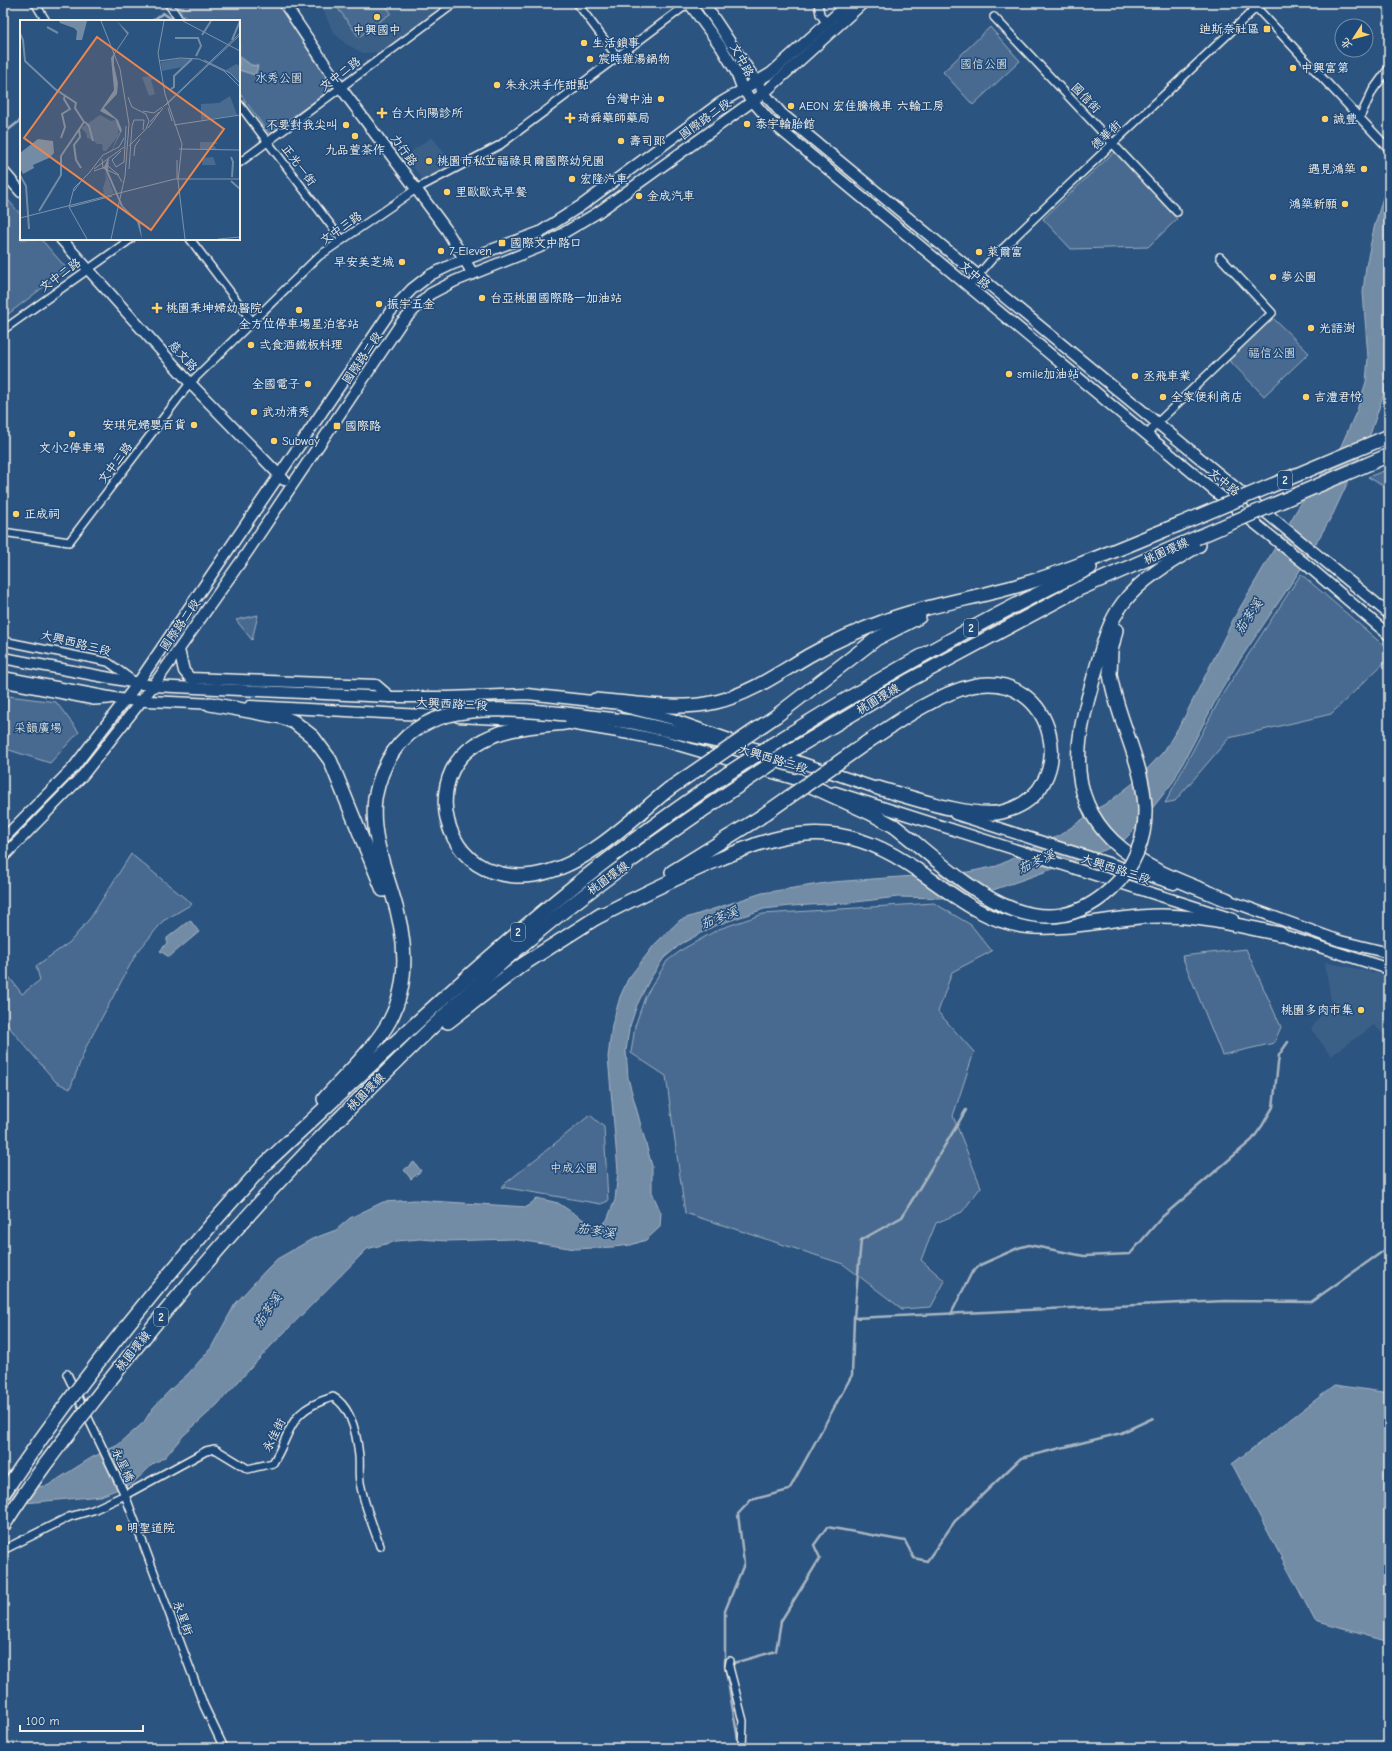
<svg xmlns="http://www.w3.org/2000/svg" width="1392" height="1751" font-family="'Comic Neue','LXGW WenKai TC',sans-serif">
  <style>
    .built { fill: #3b6088 }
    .green { fill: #496b90; stroke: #9eaebc }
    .water { fill: #738ca6; stroke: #a7b4c0 }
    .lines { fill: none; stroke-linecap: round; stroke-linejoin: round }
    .stream { stroke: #a7b4c0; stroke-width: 2.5 }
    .street-casing { stroke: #f4f1e8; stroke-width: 10 }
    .secondary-casing { stroke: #f4f1e8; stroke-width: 13 }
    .highway-casing { stroke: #f4f1e8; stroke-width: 16 }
    .street { stroke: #1f4a7a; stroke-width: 7 }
    .secondary { stroke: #1f4a7a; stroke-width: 10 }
    .highway { stroke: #1f4a7a; stroke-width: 13 }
    .highway-bridge-casing { stroke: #f4f1e8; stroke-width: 16; stroke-linecap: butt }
    .highway-bridge { stroke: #1f4a7a; stroke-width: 13 }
    .poi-dot { fill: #ffd166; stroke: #1f4a7a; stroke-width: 1.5 }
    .labels { text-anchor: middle; stroke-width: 3; stroke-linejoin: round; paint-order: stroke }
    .shield { fill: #1f4a7a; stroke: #b4bfc7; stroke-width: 1 }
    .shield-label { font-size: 11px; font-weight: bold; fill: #f4f1e8 }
    .poi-label { font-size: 12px; fill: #f4f1e8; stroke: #1f4a7a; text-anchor: start }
    .street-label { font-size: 12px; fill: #f4f1e8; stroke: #1f4a7a }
    .park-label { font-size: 12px; fill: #dadddb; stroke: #1f4a7a }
    .water-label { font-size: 13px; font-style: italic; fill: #dadddb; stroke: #1f4a7a }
    .inset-river { fill: none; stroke: #738ca6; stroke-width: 2 }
    .inset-road { fill: none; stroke: #7c93aa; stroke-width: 1 }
    .view { fill: #ec874e; fill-opacity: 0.15; stroke: #ec874e; stroke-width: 2 }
    .inset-edge { fill: none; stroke: #f4f1e8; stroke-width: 2 }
  </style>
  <rect width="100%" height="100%" fill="#2c5481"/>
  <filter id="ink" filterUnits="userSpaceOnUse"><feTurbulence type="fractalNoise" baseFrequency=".025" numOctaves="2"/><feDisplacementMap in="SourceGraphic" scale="8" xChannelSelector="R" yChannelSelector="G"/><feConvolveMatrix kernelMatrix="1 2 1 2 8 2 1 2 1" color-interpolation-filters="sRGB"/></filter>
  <g filter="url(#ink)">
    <g class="built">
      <polygon points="320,3 447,3 387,48 377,52 363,53 346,44 333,32"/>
      <polygon points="432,137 454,166 423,180 405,156"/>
      <polygon points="1325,962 1389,976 1389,1040 1374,1025 1331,1056 1311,1029 1331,1002"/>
    </g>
    <g class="green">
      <polygon points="175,3 277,3 333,88 269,134 239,92 239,21 188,21"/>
      <polygon points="334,3 384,3 391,13 359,37"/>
      <polygon points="990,27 1020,61 973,105 943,72"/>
      <polygon points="1115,151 1177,219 1148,247 1071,249 1043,219"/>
      <polygon points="3,194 21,215 21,239 41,239 67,269 3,318"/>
      <polygon points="1272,317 1309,353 1264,396 1228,359"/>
      <polygon points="1389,469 1389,489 1368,477"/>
      <polygon points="1301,574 1389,650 1389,658 1331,714 1229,738 1175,801 1165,803 1222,695"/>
      <polygon points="258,615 252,640 236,620"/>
      <polygon points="8,696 56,702 79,732 50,763 3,748"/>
      <polygon points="131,854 192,904 163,921 136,954 86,1047 70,1089 56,1082 3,1020 3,971 4,970 22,994 40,980 36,966 70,942 91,917"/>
      <polygon points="934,903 971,925 992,951 952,972 938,1012 974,1052 953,1116 981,1187 962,1212 936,1223 921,1260 945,1281 931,1307 902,1309 843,1264 685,1213 666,1076 631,1053 635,1026 645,997 667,961 683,949 719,929 763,914"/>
      <polygon points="1246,949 1281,1027 1274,1043 1222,1055 1182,956"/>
      <polygon points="590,1115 604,1127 608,1201 601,1204 501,1187"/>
    </g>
    <g class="water">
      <polygon points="239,56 251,65 258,66 255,75 239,70"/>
      <polygon points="1389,177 1389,258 1386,270 1389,282 1389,378 1371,432 1333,514 1299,572 1237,664 1218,696 1173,782 1140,824 1125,839 1105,850 1025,879 990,891 960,897 939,898 898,897 847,903 791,906 764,909 714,926 681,944 664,958 650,979 637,1005 629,1029 626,1051 628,1078 652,1166 652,1192 661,1213 660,1227 646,1240 631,1245 613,1247 575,1249 512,1239 447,1241 420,1239 397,1241 367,1249 270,1347 217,1405 183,1436 165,1457 153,1464 133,1483 101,1496 3,1505 3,1489 47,1486 91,1458 118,1445 144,1422 152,1409 170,1390 188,1374 211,1348 235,1304 265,1271 277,1259 312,1239 336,1230 350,1218 383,1202 415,1200 527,1207 537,1198 558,1203 593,1226 601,1226 607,1220 615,1200 618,1171 608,1057 612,1025 620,997 628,979 655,944 680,920 762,893 832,882 968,872 997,866 1060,835 1083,819 1089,813 1109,802 1137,780 1164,751 1183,720 1234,618 1298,508 1341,446 1357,410 1366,382 1368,358 1363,292 1366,266 1374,228"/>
      <polygon points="190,920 199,932 169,957 160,951 167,943 167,938"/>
      <polygon points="414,1162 421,1171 411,1179 404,1170"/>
      <polygon points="1335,1385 1389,1393 1389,1642 1315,1621 1232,1464"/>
    </g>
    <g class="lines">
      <g class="stream">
        <polyline points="152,21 163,13 173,20"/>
        <polyline points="3,134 21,120"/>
        <polyline points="951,1314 971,1274 980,1265 1018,1248 1029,1245 1084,1256 1130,1254 1162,1217 1252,1140 1262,1126 1273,1107 1279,1055 1288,1042"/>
        <polyline points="854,1318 861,1240 902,1217 966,1110"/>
        <polyline points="730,1664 776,1651 781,1621 820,1558 814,1545 827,1527 905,1541 914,1558 927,1561 955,1521 1021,1458 1121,1433 1153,1418"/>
        <polyline points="739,1745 725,1665 725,1611 744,1564 738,1514 751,1500 789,1490 852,1375 854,1318 1225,1301 1311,1302 1389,1247"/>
      </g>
      <g class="street-casing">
        <g id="street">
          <polyline points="35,3 46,21"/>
          <polyline points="168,3 180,21"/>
          <polyline points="577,3 618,58"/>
          <polyline points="818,3 820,14 827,24"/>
          <polyline points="1252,3 1389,149"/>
          <polyline points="994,17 1177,212"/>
          <polyline points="239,104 342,240"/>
          <polyline points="1360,117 1373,90 1389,68"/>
          <polyline points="239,163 455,3"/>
          <polyline points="190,239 252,321"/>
          <polyline points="969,286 992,259 1051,202 1261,3"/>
          <polyline points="3,330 131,239"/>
          <polyline points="1147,435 1157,423 1272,313 1220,257"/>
          <polyline points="3,532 69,542 190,383 319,256 416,189 500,145 689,3"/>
          <polyline points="3,641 108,662 134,681"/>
          <polyline points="3,683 94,701 109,700"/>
          <polyline points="67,1374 125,1495 204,1706 224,1748"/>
          <path d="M3,1550L69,1517L93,1510L125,1495L206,1451L215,1449L248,1469L273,1463C294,1428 287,1411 333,1397C352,1407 357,1436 359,1456C360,1467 358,1477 361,1487C365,1507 373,1526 380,1546"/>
          <polyline points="730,1661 729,1667 743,1721 742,1748"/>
        </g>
      </g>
      <g class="secondary-casing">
        <g id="secondary">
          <polyline points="284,3 341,88 446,229 473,274"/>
          <polyline points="689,3 721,47 736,72 743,90 770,121 1218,494 1308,566 1389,635"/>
          <polyline points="704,3 764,93 781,113 1389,614"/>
          <polyline points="3,171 21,192"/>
          <polyline points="61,239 190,383 284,480"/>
          <polyline points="179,650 184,671 190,678 376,685 390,697"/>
          <polyline points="3,658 153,686 390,697 448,697 527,694 601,702"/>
          <polyline points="3,677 125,700 216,704"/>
          <polyline points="250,706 442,716"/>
          <polyline points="624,707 672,719 729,739"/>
          <polyline points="458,717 538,721"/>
          <polyline points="558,722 630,734 664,741 804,782"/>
          <polyline points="779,755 885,791"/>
          <polyline points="835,792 1233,919"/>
          <polyline points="955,814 1174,884"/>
          <polyline points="3,839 73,768 138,683 390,312 412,289 430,275 453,264 540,232 582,205 720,103 771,73 849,3"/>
          <polyline points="3,857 83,775 153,686 244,557 401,323 430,294 455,281 540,247 597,213 764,93 863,3"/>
          <polyline points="1222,898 1340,941 1389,953"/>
          <polyline points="1273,932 1389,969"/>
        </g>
      </g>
      <g class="highway-casing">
        <g id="highway">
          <path d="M1199,545C1172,561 1142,578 1123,603C1107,624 1102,649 1095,673C1078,733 1062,791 1113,841C1142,869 1191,885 1228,900"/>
          <polyline points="1110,674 1111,651 1116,630"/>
          <path d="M595,700C635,703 678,711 716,702C750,694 779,673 808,656C834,641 862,629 890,619C932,604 977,598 1020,585C1074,569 1127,545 1180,524"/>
          <polyline points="210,704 282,717 294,722 313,737 330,760 383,890"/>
          <polyline points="566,714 632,722 770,753"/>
          <polyline points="776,716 876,639 919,617"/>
          <path d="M565,723C534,726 502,727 475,745C433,771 437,837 477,864C497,877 524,879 547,872C591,861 634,817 669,789"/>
          <path d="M866,743C896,723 936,694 972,686C1055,667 1085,792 1002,812C972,819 910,797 878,788"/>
          <path d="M770,746C874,681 980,621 1090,568"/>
          <polyline points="789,752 908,681 1079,589 1196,538"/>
          <polyline points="798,780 870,813 894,826"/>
          <polyline points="672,872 759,818"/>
          <path d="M596,918C633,899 670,881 708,864C739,851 771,836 805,834C841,831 875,843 905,862C944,886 976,919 1023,926C1062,931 1101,920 1140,917C1188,912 1234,925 1280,934"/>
          <polyline points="448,1022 522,965 602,914"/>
          <path d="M324,1099C346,1074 374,1049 390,1020C411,980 405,933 392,893C382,861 371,831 375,798"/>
          <path d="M337,1121C392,1066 448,1010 507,958C582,893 664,836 747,780"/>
          <path d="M265,1164C366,1070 465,974 573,887C622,847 675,810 727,774"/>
        </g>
      </g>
      <use href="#street" class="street"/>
      <use href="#secondary" class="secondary"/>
      <use href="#highway" class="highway"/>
      <g class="highway-bridge-casing">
        <g id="highway-bridge">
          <polyline points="1180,524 1389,436"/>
          <polyline points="1196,538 1389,455"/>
          <polyline points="727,774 770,746"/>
          <polyline points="747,780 789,752"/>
          <polyline points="669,789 776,716"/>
          <path d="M375,798C395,696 486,707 566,714"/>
          <polyline points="759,818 866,743"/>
          <path d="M894,826C955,872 1033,961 1111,889C1134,868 1146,839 1145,808C1143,761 1117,720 1110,674"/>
          <path d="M3,1494C81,1377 171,1268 265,1164"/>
          <path d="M3,1526C35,1475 73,1428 110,1380C181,1290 256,1203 337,1121"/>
        </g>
      </g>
      <use href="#highway-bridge" class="highway-bridge"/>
    </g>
  </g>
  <g class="poi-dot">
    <circle cx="377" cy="17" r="4"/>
    <rect x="1263" y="25" width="8" height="8" rx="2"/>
    <circle cx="584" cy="43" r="4"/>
    <circle cx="590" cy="59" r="4"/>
    <circle cx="1293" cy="68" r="4"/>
    <circle cx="497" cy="85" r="4"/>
    <circle cx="661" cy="99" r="4"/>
    <circle cx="791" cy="106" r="4"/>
    <path d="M380 107h4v4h4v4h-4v4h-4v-4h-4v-4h4z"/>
    <path d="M568 112h4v4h4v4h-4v4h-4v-4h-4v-4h4z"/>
    <circle cx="1325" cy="119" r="4"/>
    <circle cx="747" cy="124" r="4"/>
    <circle cx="346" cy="125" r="4"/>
    <circle cx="355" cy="136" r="4"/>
    <circle cx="621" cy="141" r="4"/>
    <circle cx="429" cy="161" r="4"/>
    <circle cx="1364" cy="169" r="4"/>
    <circle cx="572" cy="179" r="4"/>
    <circle cx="447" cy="192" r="4"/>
    <circle cx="639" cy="196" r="4"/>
    <circle cx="1345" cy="204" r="4"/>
    <rect x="498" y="239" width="8" height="8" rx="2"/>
    <circle cx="441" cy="251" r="4"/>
    <circle cx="979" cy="252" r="4"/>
    <circle cx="402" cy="262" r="4"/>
    <circle cx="1273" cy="277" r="4"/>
    <circle cx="482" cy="298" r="4"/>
    <circle cx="379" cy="304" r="4"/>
    <path d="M155 302h4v4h4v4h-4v4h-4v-4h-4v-4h4z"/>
    <circle cx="299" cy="310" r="4"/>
    <circle cx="1311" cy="328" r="4"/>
    <circle cx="251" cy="345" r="4"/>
    <circle cx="1009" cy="374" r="4"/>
    <circle cx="1135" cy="376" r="4"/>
    <circle cx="308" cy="384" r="4"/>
    <circle cx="1163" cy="397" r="4"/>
    <circle cx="1306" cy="397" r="4"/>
    <circle cx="254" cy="412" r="4"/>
    <circle cx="194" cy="425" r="4"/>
    <rect x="333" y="422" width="8" height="8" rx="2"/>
    <circle cx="72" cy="434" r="4"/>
    <circle cx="274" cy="441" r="4"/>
    <circle cx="16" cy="514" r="4"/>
    <circle cx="1361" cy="1010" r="4"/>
    <circle cx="119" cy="1528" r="4"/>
  </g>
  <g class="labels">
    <g class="shield">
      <rect x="1278" y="471" width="14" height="18" rx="3"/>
      <rect x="964" y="619" width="14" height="18" rx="3"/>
      <rect x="511" y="923" width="14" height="18" rx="3"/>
      <rect x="154" y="1308" width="14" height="18" rx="3"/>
    </g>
    <g class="shield-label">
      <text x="1285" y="484">2</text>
      <text x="971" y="632">2</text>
      <text x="518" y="936">2</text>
      <text x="161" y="1321">2</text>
    </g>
    <g class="poi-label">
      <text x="1259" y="33" text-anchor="end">迪斯奈社區</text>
      <text x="377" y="34" text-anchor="middle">中興國中</text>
      <text x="592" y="47">生活鎖事</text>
      <text x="598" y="63">宸時雞湯鍋物</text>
      <text x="1301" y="72">中興富第</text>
      <text x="505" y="89">朱永洪手作甜點</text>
      <text x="653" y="103" text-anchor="end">台灣中油</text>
      <text x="799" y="110">AEON 宏佳騰機車 六輪工房</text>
      <text x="391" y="117">台大向陽診所</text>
      <text x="578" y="122">琦舜藥師藥局</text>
      <text x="1333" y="123">誠豐</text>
      <text x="755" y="128">泰宇輪胎館</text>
      <text x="338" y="129" text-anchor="end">不要對我尖叫</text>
      <text x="629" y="145">壽司郎</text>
      <text x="355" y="154" text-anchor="middle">九品萱茶作</text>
      <text x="437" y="165">桃園市私立福祿貝爾國際幼兒園</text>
      <text x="1356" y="173" text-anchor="end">遇見鴻築</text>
      <text x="580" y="183">宏隆汽車</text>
      <text x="455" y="196">里歐歐式早餐</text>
      <text x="647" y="200">金成汽車</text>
      <text x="1337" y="208" text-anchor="end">鴻築新願</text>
      <text x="510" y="247">國際文中路口</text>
      <text x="449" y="255">7-Eleven</text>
      <text x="987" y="256">萊爾富</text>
      <text x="394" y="266" text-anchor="end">早安美芝城</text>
      <text x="1281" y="281">夢公園</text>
      <text x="490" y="302">台亞桃園國際路一加油站</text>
      <text x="387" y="308">振宇五金</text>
      <text x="166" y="312">桃園秉坤婦幼醫院</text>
      <text x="299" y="328" text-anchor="middle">全方位停車場星泊客站</text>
      <text x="1319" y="332">光語澍</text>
      <text x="259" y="349">弍食酒鐵板料理</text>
      <text x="1017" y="378">smile加油站</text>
      <text x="1143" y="380">丞飛車業</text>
      <text x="300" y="388" text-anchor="end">全國電子</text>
      <text x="1171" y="401">全家便利商店</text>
      <text x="1314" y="401">吉澧君悅</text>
      <text x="262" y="416">武功清秀</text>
      <text x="186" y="429" text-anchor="end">安琪兒婦嬰百貨</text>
      <text x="345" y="430">國際路</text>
      <text x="282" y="445">Subway</text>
      <text x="72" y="452" text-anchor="middle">文小2停車場</text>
      <text x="24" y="518">正成祠</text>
      <text x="1353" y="1014" text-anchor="end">桃園多肉市集</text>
      <text x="127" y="1532">明聖道院</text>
    </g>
    <g class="street-label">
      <text transform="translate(742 60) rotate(62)" y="4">文中路</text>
      <text transform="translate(340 74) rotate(-37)" y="4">文中二路</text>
      <text transform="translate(1086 98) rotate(46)" y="4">國信街</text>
      <text transform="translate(705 119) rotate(-36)" y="4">國際路二段</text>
      <text transform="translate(1106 135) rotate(-43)" y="4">德華街</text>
      <text transform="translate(404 150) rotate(54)" y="4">力行路</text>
      <text transform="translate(299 165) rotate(53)" y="4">正光一街</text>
      <text transform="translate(341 228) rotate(-35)" y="4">文中三路</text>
      <text transform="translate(60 275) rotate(-36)" y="4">文中二路</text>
      <text transform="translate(975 275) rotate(40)" y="4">文中路</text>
      <text transform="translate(183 356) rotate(48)" y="4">慈文路</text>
      <text transform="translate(362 358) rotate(-56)" y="4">國際路二段</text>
      <text transform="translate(115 463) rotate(-53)" y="4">文中三路</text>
      <text transform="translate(1224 482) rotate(39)" y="4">文中路</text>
      <text transform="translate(1166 551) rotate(-24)" y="4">桃園環線</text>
      <text transform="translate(180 625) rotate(-55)" y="4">國際路二段</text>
      <text transform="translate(76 643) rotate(14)" y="4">大興西路三段</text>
      <text transform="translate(878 699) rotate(-31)" y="4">桃園環線</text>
      <text transform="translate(452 704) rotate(3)" y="4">大興西路三段</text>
      <text transform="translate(773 759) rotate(17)" y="4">大興西路三段</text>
      <text transform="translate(1116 869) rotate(18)" y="4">大興西路三段</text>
      <text transform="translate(608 878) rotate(-36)" y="4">桃園環線</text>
      <text transform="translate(366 1092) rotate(-45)" y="4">桃園環線</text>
      <text transform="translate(133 1351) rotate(-51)" y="4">桃園環線</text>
      <text transform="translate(274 1435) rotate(-63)" y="4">永佳街</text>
      <text transform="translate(123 1465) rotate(64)" y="4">永星橋</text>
      <text transform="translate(183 1618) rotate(70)" y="4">永星街</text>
    </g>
    <g class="park-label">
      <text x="984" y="68">國信公園</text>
      <text x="279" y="82">水秀公園</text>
      <text x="1272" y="357">福信公園</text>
      <text x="38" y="732">采韻廣場</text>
      <text x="574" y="1172">中成公園</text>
    </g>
    <g class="water-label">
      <text transform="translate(1248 616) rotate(-56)" y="5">茄苳溪</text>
      <text transform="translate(1036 861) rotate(-24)" y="5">茄苳溪</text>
      <text transform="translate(719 917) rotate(-21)" y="5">茄苳溪</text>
      <text transform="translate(596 1230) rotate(9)" y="5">茄苳溪</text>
      <text transform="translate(267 1310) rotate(-55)" y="5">茄苳溪</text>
    </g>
  </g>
  <g transform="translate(20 20)">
    <rect width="220" height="220" fill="#2c5481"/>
    <path d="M158,39H171L162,47L142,51L141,42ZM216,44L220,46V62L206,50ZM132,56L134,59L131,60L135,74L129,76L122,57ZM210,76L217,95L181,100V84L199,83ZM80,95L91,101L95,100L99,107L98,116L86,131H83L82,124H77L73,120L67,118L66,113L61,108ZM180,122H196L198,123L193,125L197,129H180ZM193,137L196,145H182L183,138ZM85,151L94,173L84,176L83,168L86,159Z" fill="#496b90"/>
    <path d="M39,1H67L62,20H56L57,11L54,8L40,3ZM97,1L109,13L94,35V45L98,63L97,74L84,88L98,100L102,110L89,136L88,151L103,186L120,203L122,219L117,202L101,186L84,147L100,112L95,99L80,91L94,70L91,38L107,14ZM18,119L33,121L34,133L29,138L13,145L14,148L3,154L0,148V133Z" fill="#738ca6"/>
    <path class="inset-river" d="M27,7L38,13M0,13L3,20L5,41L35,69L56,83L55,88L64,102L41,136V155L19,191M182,15L191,1M155,18H178L181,26L176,36M212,20L220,1M151,69L154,67V56L172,39M65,102L69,106L73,121M59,109L60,117L54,125L56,140L61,148M41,118L45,107L42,94L50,89L44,79L45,75M211,137L213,142L212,157M0,155L6,166L9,209M211,161L220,169"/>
    <path class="inset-road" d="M81,1L100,49L109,104L105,156L91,219M144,1L138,33L145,74L162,124L158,161L165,219M163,1L220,31M184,40L210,53L220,63M139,41L160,38L179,39L204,51L220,67M108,77L112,87L126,94L129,101L126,109L109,126M146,85L220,15M143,87L220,13M148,88L152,101M123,91L134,93L142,87M130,102L139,92M154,105L220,95M128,108L143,88M159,129L220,130M101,131L92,140L96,147L104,142L106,106M114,136L115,126L120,119M82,139L83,148L98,155L102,162M74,149L104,127M109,149L112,106L114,100H124L123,110M74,151L88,146L99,155M69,153L83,135L99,127L104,118M157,159V140M54,171L62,160M49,187L54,168L69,153M49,187L67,219M50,187L92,176M0,198L155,159H220M198,219L220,217"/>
    <path class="view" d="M77,17L204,109L131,210L4,118Z"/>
    <rect width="220" height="220" class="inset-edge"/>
  </g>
  <rect width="1392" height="1751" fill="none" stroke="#1f4a7a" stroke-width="16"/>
  <rect x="8" y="8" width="1376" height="1735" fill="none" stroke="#f4f1e8" stroke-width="1.5" filter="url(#ink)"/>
  <g transform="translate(1354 38) rotate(234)"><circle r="19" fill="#1f4a7a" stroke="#748da6"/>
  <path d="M0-3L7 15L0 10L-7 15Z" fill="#ffd166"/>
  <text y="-6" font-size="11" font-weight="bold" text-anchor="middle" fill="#f4f1e8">北</text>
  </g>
  <path d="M20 1725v6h123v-6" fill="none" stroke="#f4f1e8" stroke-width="2"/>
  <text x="26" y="1725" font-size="12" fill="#f4f1e8" stroke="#1f4a7a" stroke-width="3" paint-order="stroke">100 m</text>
</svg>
